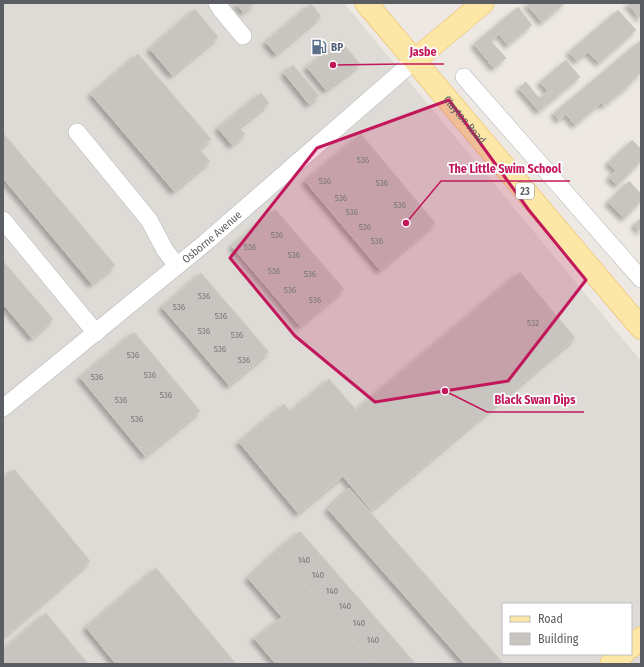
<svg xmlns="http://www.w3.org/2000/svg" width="644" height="667" font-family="'Fira Sans Condensed',sans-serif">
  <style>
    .industrial { fill: #dedbd6; fill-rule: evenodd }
    .building { fill: #c8c4bf; stroke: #d1cac0; filter: url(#shadow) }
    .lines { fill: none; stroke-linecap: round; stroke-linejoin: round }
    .minor-casing { stroke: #b2b5b9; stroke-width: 18 }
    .major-casing { stroke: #edb75a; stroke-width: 23 }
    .minor { stroke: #fff; stroke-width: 17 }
    .major { stroke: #fde7a7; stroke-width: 22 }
    .marked { fill: #c2185b; fill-opacity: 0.2; stroke: #c2185b; stroke-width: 3; stroke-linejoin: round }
    .labels { text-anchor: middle; stroke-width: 3.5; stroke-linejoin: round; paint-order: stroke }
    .number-label { font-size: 9px; fill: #767879 }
    .shield { fill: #fff; stroke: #8c8e91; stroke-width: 1 }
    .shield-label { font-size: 10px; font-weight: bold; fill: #5a5e62 }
    .service-label { font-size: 11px; font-weight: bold; fill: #4e5e75; stroke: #fff; text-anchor: start }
    .street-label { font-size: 11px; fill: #5a5e62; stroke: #fff }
    .leader { fill: none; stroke: #c2185b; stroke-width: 1.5 }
    .callout-dot { fill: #c2185b; stroke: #fff; stroke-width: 1.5 }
    .callout-label { font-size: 12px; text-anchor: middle; font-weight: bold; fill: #c2185b; stroke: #fff; stroke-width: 3.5; stroke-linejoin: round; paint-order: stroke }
  </style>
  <defs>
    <filter id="shadow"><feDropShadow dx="-3.5" dy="3.5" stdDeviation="2" flood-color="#0004"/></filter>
  </defs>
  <rect width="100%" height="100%" fill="#ede9e2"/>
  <path class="industrial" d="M3,3H344L641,361V664H3ZM503,604H631V654H503Z"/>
  <g class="building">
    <polygon points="236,3 255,3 243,12"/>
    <polygon points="526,3 565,3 542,22"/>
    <polygon points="627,3 641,3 641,19"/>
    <polygon points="311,4 321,16 276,54 266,42"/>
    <polygon points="518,7 532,25 508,45 499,34 491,41 506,58 494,68 474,44"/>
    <polygon points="195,9 218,37 172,75 150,49"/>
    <polygon points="618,10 636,30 599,63 588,52 577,61 569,52"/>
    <polygon points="340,40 360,64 326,90 307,67"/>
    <polygon points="641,40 641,73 632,80 633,82 604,106 601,103 575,125 566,114 559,120 554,113"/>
    <polygon points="138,54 211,139 199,149 210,161 174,191 91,94"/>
    <polygon points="566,60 580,77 539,111 519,88 526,82 539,98 548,91 540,82"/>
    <polygon points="293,65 319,96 309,104 284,73"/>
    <polygon points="261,93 269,103 239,127 245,134 232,145 218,128"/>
    <polygon points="3,133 115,265 92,284 3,178"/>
    <polygon points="361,134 435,223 380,270 305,181"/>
    <polygon points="632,140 641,149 641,161 617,185 609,177 616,171 608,163"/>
    <polygon points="629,181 641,194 641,201 624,218 608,202"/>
    <polygon points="275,209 344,289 300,326 232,246"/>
    <polygon points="641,218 641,232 634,225"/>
    <polygon points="3,261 53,319 32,338 3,304"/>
    <polygon points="520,272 575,338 371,510 343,476 298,513 239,442 284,404 290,412 329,379 356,410"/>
    <polygon points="201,273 269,352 229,385 162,307"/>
    <polygon points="134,332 200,411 145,456 80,377"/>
    <polygon points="14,469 90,561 53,594 3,536 3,478"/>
    <polygon points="349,488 504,664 465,664 328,509"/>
    <polygon points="300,531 416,664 373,664 276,551"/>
    <polygon points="3,536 53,594 3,637"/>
    <polygon points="276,551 373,664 276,664 254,638 282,617 248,578"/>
    <polygon points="156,568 236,664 116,664 86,627"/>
    <polygon points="46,613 88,664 3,664 3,650"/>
  </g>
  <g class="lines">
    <g class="minor-casing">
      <g id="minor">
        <polyline points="217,3 220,8 243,36"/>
        <polyline points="464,77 641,279"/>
        <polyline points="77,132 149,220 165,250 177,266"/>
        <polyline points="3,220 96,333"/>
        <path id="s1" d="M3,408L205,243L415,60"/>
      </g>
    </g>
    <g class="major-casing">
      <g id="major">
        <path id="s2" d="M366,3L641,328"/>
        <polyline points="415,60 483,3"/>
        <polyline points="631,647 641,638"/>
        <polyline points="611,664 623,654"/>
      </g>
    </g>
    <use href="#minor" class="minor"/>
    <use href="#major" class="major"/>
  </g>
  <path class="marked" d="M449,100L528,209L586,280L508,381L375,402L295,336L230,258L317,148Z"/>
  <defs>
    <g id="fuel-bare" transform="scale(1.2)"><path d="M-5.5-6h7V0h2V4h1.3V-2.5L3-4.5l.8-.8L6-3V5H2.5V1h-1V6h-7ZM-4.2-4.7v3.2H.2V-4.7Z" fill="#5c6f8a" stroke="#fff" stroke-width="2.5" paint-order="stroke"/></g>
  </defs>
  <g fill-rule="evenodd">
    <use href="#fuel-bare" x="319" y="47"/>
  </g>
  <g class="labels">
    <g class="number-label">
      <text x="363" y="163">536</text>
      <text x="325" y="184">536</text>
      <text x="382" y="186">536</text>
      <text x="341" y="201">536</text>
      <text x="400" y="208">536</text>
      <text x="352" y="215">536</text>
      <text x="365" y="230">536</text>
      <text x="277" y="238">536</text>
      <text x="377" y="244">536</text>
      <text x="250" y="250">536</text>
      <text x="294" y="258">536</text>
      <text x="274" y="274">536</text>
      <text x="310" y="277">536</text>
      <text x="290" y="293">536</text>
      <text x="204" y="299">536</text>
      <text x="315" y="303">536</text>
      <text x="179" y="310">536</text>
      <text x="221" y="319">536</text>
      <text x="533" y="326">532</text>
      <text x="204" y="334">536</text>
      <text x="237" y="338">536</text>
      <text x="220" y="352">536</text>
      <text x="133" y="358">536</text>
      <text x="244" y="363">536</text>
      <text x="150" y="378">536</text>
      <text x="97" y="380">536</text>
      <text x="166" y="398">536</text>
      <text x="121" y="403">536</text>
      <text x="137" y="422">536</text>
      <text x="304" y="563">140</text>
      <text x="318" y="578">140</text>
      <text x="332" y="594">140</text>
      <text x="345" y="609">140</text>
      <text x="359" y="626">140</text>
      <text x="373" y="643">140</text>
    </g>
    <rect class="shield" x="516" y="183" width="18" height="16" rx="3"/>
    <g class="shield-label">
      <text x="525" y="195">23</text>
    </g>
    <g class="service-label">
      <text x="331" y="51">BP</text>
    </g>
    <g class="street-label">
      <text dy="4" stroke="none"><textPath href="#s2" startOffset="153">Clayton Road</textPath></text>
      <text dy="4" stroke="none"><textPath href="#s1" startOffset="270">Osborne Avenue</textPath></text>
    </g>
  </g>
  <path class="leader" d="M333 65L401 64H444M406 223L441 181H570M445 391L487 412H584"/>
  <g class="callout-dot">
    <circle cx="333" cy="65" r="4"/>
    <circle cx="406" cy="223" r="4"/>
    <circle cx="445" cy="391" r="4"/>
  </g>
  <g class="callout-label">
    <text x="423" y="56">Jasbe</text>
    <text x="505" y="173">The Little Swim School</text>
    <text x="535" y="404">Black Swan Dips</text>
  </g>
  <rect width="644" height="667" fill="none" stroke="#5a5e62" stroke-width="8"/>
  <rect x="502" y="603" width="130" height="52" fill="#ffffff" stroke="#bdbfc0"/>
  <rect x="510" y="616" width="20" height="6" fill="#fde7a7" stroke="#bdbfc0"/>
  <text x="538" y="623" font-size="12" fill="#5a5e62">Road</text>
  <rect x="510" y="633" width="20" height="12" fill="#c8c4bf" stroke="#bdbfc0"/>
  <text x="538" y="643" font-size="12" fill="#5a5e62">Building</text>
</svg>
